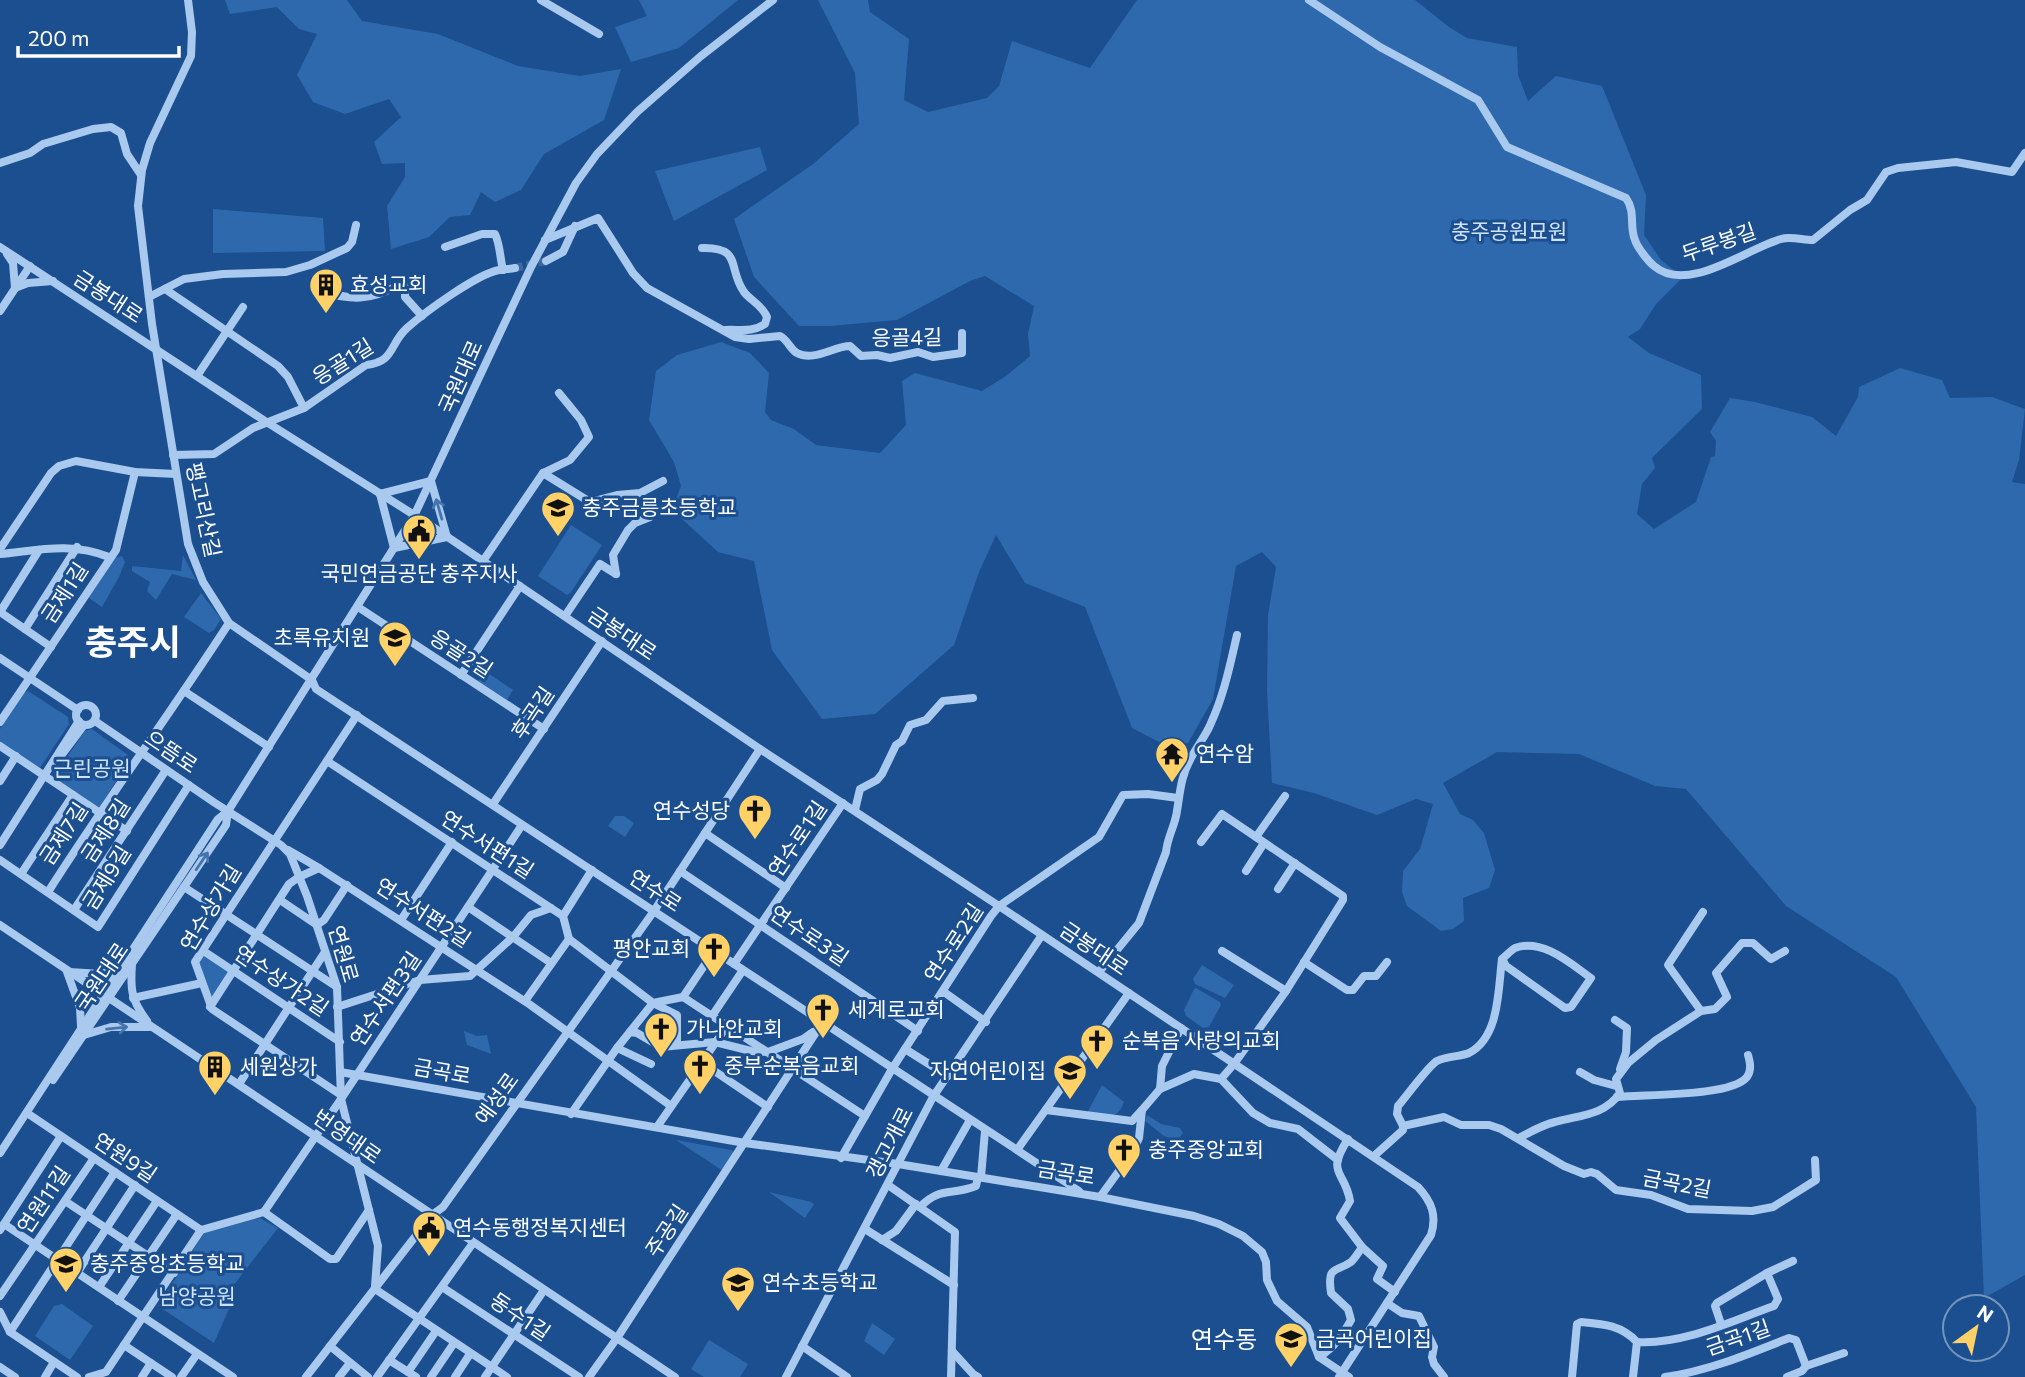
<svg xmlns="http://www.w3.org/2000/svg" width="2025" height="1377" font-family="Commissioner,'Noto Sans KR',sans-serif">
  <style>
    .green { fill: #2e69ad }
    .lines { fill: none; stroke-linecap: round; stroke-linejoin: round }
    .minor-tunnel { stroke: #3d69a0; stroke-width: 8; stroke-dasharray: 8 4; stroke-linecap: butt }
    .minor { stroke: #a9c9ee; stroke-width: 8 }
    .oneway { stroke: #4674ac }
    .labels { text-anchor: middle; stroke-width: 6; stroke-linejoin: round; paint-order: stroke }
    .park-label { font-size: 21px; fill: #cfe3fa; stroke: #1b4f8f }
    .street-label { font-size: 21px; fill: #fff; stroke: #1b4f8f }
    .poi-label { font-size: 21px; fill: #fff; stroke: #1b4f8f; text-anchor: start }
    .quarter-label { font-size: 24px; fill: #fff; stroke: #1b4f8f }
    .town-label { font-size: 35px; font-weight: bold; fill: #fff; stroke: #1b4f8f }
  </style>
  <rect width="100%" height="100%" fill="#1b4f8f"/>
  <g class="green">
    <polygon points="225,0 347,0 362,21 438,34 518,66 580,76 621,69 604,120 544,154 521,190 495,202 481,192 470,215 450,217 429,237 391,249 387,206 405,177 405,163 382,164 374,142 401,117 389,99 345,114 313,102 297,75 317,34 299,29 277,7 230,14"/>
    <polygon points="639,0 738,0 679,48 631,62 615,27 647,16"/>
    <polygon points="818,0 868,0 870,12 909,39 904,100 928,112 987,98 999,86 1012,41 1090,68 1137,0 1415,0 1449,27 1467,38 1517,47 1518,75 1528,101 1556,76 1602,86 1646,195 1644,235 1661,260 1683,277 1656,304 1640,329 1628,337 1649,353 1701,375 1702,409 1652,458 1655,468 1642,484 1637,514 1654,529 1696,502 1711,457 1715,456 1716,441 1710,432 1730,398 1755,402 1812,417 1836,436 1858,397 1859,387 1900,368 1942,380 1950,398 1992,397 2025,409 2019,460 2012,482 2025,484 2025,1275 1984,1298 1976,1107 1896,977 1786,906 1686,789 1655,786 1579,754 1497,752 1443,783 1460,814 1473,820 1484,833 1495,870 1489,888 1463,898 1464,921 1453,929 1441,931 1407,906 1402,892 1403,871 1420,849 1433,804 1416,799 1377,815 1314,793 1272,783 1267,691 1268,615 1276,567 1262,552 1236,566 1213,699 1188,743 1163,744 1132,728 1085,607 1025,583 996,535 979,572 954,645 875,714 822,719 772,650 754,561 718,552 672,510 681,486 674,462 649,420 656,371 677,355 721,342 750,353 769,373 765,412 771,420 794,429 816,445 880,453 906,425 902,381 915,373 982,391 1006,376 1030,356 1028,334 1034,306 985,276 970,281 897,320 830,326 799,326 754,277 734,219 813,164 859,124 855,73"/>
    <polygon points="760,147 767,170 674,221 655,171"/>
    <polygon points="213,209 323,218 325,251 213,253"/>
    <polygon points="571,525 602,545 571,592 567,595 538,576"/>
    <polygon points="183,555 196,580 172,574 156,600 147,591 150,582 132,571 132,566 181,571"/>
    <polygon points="122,556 125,562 119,577 102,607 86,596 110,559"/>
    <polygon points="201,593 221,619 214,630 209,633 184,617"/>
    <polygon points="485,671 513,690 507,700 478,681"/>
    <polygon points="28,691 68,717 69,724 40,768 0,743 0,729 25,692"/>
    <polygon points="92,729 128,755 129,761 99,808 55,781 54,776 85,731"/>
    <polygon points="615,816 624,816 634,823 625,837 608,826"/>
    <polygon points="202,953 232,972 215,998 208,997 197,962"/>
    <polygon points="1202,965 1234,985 1225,998 1195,984 1193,979"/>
    <polygon points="1196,988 1220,1002 1221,1005 1209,1027 1203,1028 1186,1016 1184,1010 1194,989"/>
    <polygon points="464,1031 477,1036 487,1035 491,1054 467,1045"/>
    <path d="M1102,1085L1124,1102C1118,1121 1105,1116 1089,1114L1088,1111Z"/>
    <polygon points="1147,1115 1161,1124 1180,1128 1183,1133 1177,1141 1164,1136 1145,1121"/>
    <polygon points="676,1140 731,1150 734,1152 723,1171"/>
    <polygon points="769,1192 811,1202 814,1204 805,1218"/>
    <polygon points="260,1218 278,1228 226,1295 232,1302 214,1343 158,1306 204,1233"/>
    <polygon points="62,1304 93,1326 70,1360 35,1336 54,1306"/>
    <polygon points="872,1323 895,1339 884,1355 864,1341"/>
    <polygon points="709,1340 748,1364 740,1377 704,1377 691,1369"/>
  </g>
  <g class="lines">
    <polyline class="minor-tunnel" points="515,268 546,261"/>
    <g class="minor">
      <polyline points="188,0 192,32 191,56 150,143 142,170 138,206 152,324 188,544 203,582 229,623 312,680 316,689 1017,1150 1129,993"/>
      <polyline points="541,0 599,34"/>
      <path d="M1309,0L1380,47L1478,100L1507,147L1626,198C1636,212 1629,226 1635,240C1637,247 1648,261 1654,266C1688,295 1747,248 1781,239C1790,236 1803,240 1813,240L1850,210L1867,200L1886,172L1898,168L1956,162L2012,172L2025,153"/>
      <polyline points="0,163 30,153 43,144 93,129 111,127 121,133 127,154 141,175"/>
      <path d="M545,240L598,218L633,273L647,288L735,337L749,339L780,336C788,340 790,349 797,353C814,362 834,346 850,346L861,356L877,355L890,358L918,352L933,357L962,353V333"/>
      <path d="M0,247L268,423L427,523L760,749L999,906L1418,1187C1432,1202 1437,1216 1431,1235L1339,1377"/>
      <path d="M445,247L482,234H495C500,244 500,258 503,270"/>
      <path d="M702,248C743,247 727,268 744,292C751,301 762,305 767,317L765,324C751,333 740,329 725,330"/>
      <polyline points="7,254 13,263 15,288 28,283 53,281"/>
      <polyline points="546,261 563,252 575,226"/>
      <polyline points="165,289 278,366 288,377 304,408"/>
      <path d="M316,291C352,299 366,303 401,284L405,286V297L422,316"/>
      <polyline points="149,297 184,279 223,274 286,272 310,265 347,248 352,242 356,225"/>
      <polyline points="0,311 30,266"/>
      <polyline points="197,376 243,307"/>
      <path d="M173,455L214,454L253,428L304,408L366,365C395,362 389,344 407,328C425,312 477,274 499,270C504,269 510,269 515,268"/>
      <polyline points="543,473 590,502 617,495 640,493 663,481"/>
      <polyline points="431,481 447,537"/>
      <polyline points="380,494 394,548"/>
      <polyline points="380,494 431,481"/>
      <polyline points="394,548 447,537"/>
      <polyline points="0,549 51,473 59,466 76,461 135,472 176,474"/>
      <path d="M0,554C40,550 71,542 109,557"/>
      <polyline points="483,561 543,473 570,460 589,437 581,420 559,393"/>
      <polyline points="616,574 613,555 628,530 635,523 650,517 658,510 663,510"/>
      <polyline points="358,607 544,729"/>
      <polyline points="0,612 39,550"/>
      <polyline points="0,612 51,647"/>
      <polyline points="565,616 600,564 616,574"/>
      <polyline points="25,629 77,547"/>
      <polyline points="0,658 78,710"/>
      <polyline points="461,675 520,586"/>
      <polyline points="184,691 269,747"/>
      <circle cx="86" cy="715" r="10"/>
      <polyline points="95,721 215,803 281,845 290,854 307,896 337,987 341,1099 378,1246 375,1286"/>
      <polyline points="0,722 116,550 135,472"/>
      <polyline points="0,746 127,831"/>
      <polyline points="60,757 84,725"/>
      <polyline points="327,761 563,916 569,939 653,1003 683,997 865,1116"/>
      <polyline points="0,781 16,756"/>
      <polyline points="493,804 602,641"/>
      <polyline points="855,810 860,789 877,780 882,774 896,745 902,741 910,725 926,720 943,701 973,698"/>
      <polyline points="705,833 786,888"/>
      <polyline points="1256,837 1285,796"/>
      <polyline points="0,845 79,721"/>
      <polyline points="288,850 319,868"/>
      <polyline points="0,860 98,927 189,785"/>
      <polyline points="680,871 918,1031"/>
      <polyline points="1246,871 1264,843"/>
      <polyline points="21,874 73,795"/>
      <polyline points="184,887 337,987"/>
      <polyline points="1278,889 1295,863"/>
      <path d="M48,892C106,801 170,714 229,623"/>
      <polyline points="280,900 317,925 324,920 347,885"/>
      <polyline points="468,907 551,963"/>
      <polyline points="74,910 166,770"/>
      <polyline points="563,916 592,870"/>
      <polyline points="401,920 452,842"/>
      <polyline points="0,925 675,1377"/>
      <polyline points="202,950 340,1042"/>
      <polyline points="1222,951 1286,991"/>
      <polyline points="1304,962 1347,990 1353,990 1364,976 1376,976 1387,962"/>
      <polyline points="734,964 843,803"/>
      <path d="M132,965C130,991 132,1001 147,1021"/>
      <polyline points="67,972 80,1008 81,1026"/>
      <polyline points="69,972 102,974 120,966"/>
      <path d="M1099,972L1139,923L1166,852C1167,838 1175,826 1177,811C1180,793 1181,776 1190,760C1196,747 1206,736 1211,723C1224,695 1230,665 1237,635"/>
      <polyline points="944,992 986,1022"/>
      <polyline points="683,997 714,951"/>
      <polyline points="133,998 202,983"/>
      <polyline points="525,1001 569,939"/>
      <polyline points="210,1007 289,884 299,877 319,868 529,1004 671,1106"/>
      <polyline points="337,1007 420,980 470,976 513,937 531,915 551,908"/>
      <polyline points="1701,1011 1668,965 1703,912"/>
      <polyline points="712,1016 743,970"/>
      <polyline points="1615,1020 1627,1028 1626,1052 1620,1069"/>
      <polyline points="630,1032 637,1033 661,1047 715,1042 751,1051 768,1052 803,1039 813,1032"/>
      <polyline points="84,1035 111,1027 150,1027"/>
      <polyline points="617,1048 651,1064"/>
      <polyline points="905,1049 948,1076"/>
      <polyline points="701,1062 768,1107"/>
      <polyline points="340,1072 745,1143 898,1164 1100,1197 1194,1216 1219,1224 1243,1236 1262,1252 1266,1262 1267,1280 1277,1301 1307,1327 1319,1357 1349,1377"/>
      <polyline points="1580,1072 1594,1080 1616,1086"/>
      <polyline points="1221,1079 1253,1113 1270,1123 1298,1129 1338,1160"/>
      <polyline points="53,1080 226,825 228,811"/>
      <polyline points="239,1084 325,952"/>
      <polyline points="1160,1089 1194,1074 1221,1079 1234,1064 1286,991 1343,900 1343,896 1222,814 1201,842"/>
      <polyline points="341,1095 212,1009 195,962 357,715"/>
      <path d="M1617,1097C1644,1094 1731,1097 1747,1077C1752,1070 1750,1062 1748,1055"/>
      <polyline points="1046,1110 1132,1121 1142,1110"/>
      <polyline points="571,1114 617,1048 653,1003 677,1015 677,1044"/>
      <polyline points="30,1115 201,1230"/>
      <path d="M1403,1126L1397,1114L1398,1106C1405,1098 1430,1064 1437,1061C1447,1056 1459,1057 1469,1053C1500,1037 1498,989 1502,959C1506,956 1511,950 1515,948C1543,938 1571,964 1591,978L1571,1007L1565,1008L1506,966L1502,959"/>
      <polyline points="657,1127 727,1026"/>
      <path d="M1519,1138C1530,1132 1542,1125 1555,1122C1579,1115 1604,1116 1620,1093L1616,1079L1628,1063L1656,1040L1701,1011L1715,1009L1727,997L1716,973L1742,943H1753L1771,959L1785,951"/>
      <path d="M1348,1139C1325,1175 1345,1170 1350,1201L1340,1218L1362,1247L1383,1266L1377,1279L1395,1292"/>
      <polyline points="1017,1150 1079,1191"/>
      <polyline points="0,1153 218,819 228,811 414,516 531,267 576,183 597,154 637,112 701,56 773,0"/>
      <polyline points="1374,1156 1403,1130 1403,1126 1444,1117 1461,1125 1489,1125 1501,1129 1564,1166 1584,1174 1591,1172 1597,1174 1616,1190 1651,1195 1688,1209 1752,1211 1773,1207 1816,1180 1815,1160"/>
      <polyline points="841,1158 892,1069 991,916 999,906 1099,837 1123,795 1148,794 1178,798"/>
      <polyline points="941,1171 970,1120"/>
      <polyline points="981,1177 985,1131"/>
      <polyline points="888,1185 955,1232 951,1377"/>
      <polyline points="1100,1197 1132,1153 1139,1138 1142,1110 1160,1089 1162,1066 1181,1028"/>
      <polyline points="65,1201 174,1273"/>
      <path d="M920,1207C940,1186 952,1196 976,1186L978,1177"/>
      <polyline points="264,1212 341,1099 522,825"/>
      <polyline points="264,1212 330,1259 336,1259 369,1210"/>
      <polyline points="4,1224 233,1377"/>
      <polyline points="865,1229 954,1285"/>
      <polyline points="0,1230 61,1136"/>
      <polyline points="882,1240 896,1231 916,1204"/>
      <polyline points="77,1273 135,1185"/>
      <polyline points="1767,1273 1793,1261"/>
      <polyline points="99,1287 157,1201"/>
      <polyline points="442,1287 579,1377"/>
      <polyline points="375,1289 507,1377"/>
      <polyline points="0,1296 94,1158"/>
      <polyline points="118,1301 177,1214"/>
      <polyline points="1387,1303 1402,1313 1419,1316 1434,1347 1432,1357 1434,1364 1444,1377"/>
      <polyline points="0,1312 10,1332 77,1377"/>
      <polyline points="10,1332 115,1172"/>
      <path d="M1637,1342C1683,1345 1731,1321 1774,1306L1778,1299L1767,1273L1717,1303L1715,1306L1721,1324"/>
      <polyline points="124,1345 172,1377"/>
      <polyline points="330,1346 368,1377"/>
      <polyline points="802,1346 847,1377"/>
      <polyline points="952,1351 973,1374 978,1377"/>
      <path d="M1319,1357C1335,1347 1342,1336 1351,1320L1348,1309L1331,1293C1327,1265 1335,1273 1351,1262C1355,1258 1359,1252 1362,1247"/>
      <polyline points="389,1360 416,1377"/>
      <polyline points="1806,1366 1844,1353"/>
      <polyline points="0,1367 15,1377"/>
      <polyline points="408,1372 436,1331"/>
      <polyline points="45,1377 54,1362"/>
      <polyline points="89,1377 106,1372 201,1230 264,1212"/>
      <polyline points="142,1377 151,1363"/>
      <polyline points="181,1377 197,1354"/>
      <polyline points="306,1377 432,1215 443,1207 654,911 760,749"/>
      <polyline points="339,1377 350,1363"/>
      <polyline points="377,1377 473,1243"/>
      <polyline points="431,1377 454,1343"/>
      <polyline points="455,1377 470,1354"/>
      <polyline points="485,1377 544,1290"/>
      <polyline points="589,1377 617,1338 822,1023"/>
      <polyline points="786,1377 933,1097 1042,935"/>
      <path d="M1572,1377L1577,1324L1581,1322C1603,1324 1621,1325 1637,1342L1633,1377"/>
      <path d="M1665,1377C1708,1371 1749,1354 1789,1338L1796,1340L1806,1366L1802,1371L1787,1377"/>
    </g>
  </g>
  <defs><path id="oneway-shaft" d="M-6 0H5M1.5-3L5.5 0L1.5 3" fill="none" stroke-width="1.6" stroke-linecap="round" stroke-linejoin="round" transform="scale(1.75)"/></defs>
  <g class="oneway">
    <use href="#oneway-shaft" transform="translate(439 509) rotate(-106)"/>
    <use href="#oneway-shaft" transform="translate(202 861) rotate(-56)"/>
    <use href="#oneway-shaft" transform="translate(117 1028) rotate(-6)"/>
  </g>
  <defs>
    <g id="building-pin" transform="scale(1.75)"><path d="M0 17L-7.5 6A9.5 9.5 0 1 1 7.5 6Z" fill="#ffd166" stroke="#1b4f8f"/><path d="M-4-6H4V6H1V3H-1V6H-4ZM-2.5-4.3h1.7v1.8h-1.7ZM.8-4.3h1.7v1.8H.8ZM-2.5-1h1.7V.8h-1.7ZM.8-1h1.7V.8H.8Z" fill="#111"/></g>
    <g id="school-pin" transform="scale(1.75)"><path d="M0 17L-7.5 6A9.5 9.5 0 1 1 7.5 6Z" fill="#ffd166" stroke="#1b4f8f"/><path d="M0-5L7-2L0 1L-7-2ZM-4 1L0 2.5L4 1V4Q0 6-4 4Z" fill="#111"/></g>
    <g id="civic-pin" transform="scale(1.75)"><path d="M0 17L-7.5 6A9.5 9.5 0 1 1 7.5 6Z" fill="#ffd166" stroke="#1b4f8f"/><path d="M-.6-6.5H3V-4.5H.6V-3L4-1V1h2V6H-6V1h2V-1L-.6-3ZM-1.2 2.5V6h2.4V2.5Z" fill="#111"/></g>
    <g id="temple-pin" transform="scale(1.75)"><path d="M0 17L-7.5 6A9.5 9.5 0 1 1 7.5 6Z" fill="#ffd166" stroke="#1b4f8f"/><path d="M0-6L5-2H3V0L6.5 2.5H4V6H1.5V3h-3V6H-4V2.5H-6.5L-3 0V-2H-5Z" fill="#111"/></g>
    <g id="church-pin" transform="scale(1.75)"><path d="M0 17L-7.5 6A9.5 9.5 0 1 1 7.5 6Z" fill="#ffd166" stroke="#1b4f8f"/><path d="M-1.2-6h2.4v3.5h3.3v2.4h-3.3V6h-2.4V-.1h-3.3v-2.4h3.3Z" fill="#111"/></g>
  </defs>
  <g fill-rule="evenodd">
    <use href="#building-pin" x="326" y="285"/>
    <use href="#school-pin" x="558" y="508"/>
    <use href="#civic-pin" x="419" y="531"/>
    <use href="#school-pin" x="395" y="638"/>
    <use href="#temple-pin" x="1172" y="754"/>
    <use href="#church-pin" x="755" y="811"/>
    <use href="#church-pin" x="714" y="949"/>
    <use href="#church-pin" x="823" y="1010"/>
    <use href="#church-pin" x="661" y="1029"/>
    <use href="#church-pin" x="1097" y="1041"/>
    <use href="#church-pin" x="700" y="1066"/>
    <use href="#building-pin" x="215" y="1067"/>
    <use href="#school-pin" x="1070" y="1071"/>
    <use href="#church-pin" x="1124" y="1150"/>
    <use href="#civic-pin" x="429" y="1228"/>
    <use href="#school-pin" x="66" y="1264"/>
    <use href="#school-pin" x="738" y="1283"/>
    <use href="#school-pin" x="1291" y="1339"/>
  </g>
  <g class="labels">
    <g class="park-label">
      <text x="1509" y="239">충주공원묘원</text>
      <text x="92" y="776">근린공원</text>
      <text x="197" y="1304">남양공원</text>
    </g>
    <g class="street-label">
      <text transform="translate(1719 243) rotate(-19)" y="7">두루봉길</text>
      <text transform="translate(108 297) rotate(33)" y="7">금봉대로</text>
      <text transform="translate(907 338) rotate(-1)" y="7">응골4길</text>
      <text transform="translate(343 362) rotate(-32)" y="7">응골1길</text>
      <text transform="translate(461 377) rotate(-66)" y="7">국원대로</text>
      <text transform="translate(203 510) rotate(78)" y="7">팽고리산길</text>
      <text transform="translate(65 593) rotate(-57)" y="7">금제1길</text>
      <text transform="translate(622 634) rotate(34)" y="7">금봉대로</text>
      <text transform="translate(461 654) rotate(33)" y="7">응골2길</text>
      <text transform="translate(533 713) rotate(-56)" y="7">후곡길</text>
      <text transform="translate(171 752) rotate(34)" y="7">으뜸로</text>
      <text transform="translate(106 831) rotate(-57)" y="7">금제8길</text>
      <text transform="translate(64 834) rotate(-57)" y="7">금제7길</text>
      <text transform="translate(798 839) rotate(-56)" y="7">연수로1길</text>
      <text transform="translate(487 845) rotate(33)" y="7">연수서편1길</text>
      <text transform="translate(107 878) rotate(-58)" y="7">금제9길</text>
      <text transform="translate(655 891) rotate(33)" y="7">연수로</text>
      <text transform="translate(211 908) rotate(-59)" y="7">연수상가길</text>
      <text transform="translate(423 913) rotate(33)" y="7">연수서편2길</text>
      <text transform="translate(809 936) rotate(34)" y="7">연수로3길</text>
      <text transform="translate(954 943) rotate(-57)" y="7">연수로2길</text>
      <text transform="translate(1094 949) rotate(34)" y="7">금봉대로</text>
      <text transform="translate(343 954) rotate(74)" y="7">연원로</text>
      <text transform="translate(102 977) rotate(-56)" y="7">국원대로</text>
      <text transform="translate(281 981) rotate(34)" y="7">연수상가2길</text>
      <text transform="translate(386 999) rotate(-56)" y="7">연수서편3길</text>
      <text transform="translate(442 1072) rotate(10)" y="7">금곡로</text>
      <text transform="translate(497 1099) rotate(-54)" y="7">예성로</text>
      <text transform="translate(347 1137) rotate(35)" y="7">번영대로</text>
      <text transform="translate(890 1143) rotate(-63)" y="7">갱고개로</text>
      <text transform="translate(125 1158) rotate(34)" y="7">연원9길</text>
      <text transform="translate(1066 1173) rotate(9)" y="7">금곡로</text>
      <text transform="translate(1677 1184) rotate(11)" y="7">금곡2길</text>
      <text transform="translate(44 1200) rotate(-56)" y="7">연원11길</text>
      <text transform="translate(667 1231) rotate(-57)" y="7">주공길</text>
      <text transform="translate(520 1317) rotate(34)" y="7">동수1길</text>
      <text transform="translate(1738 1338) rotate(-19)" y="7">금곡1길</text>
    </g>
    <g class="poi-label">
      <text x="350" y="292">효성교회</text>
      <text x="582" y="515">충주금릉초등학교</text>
      <text x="419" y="581" text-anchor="middle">국민연금공단 충주지사</text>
      <text x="370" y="645" text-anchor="end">초록유치원</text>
      <text x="1196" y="761">연수암</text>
      <text x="730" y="818" text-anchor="end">연수성당</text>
      <text x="690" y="956" text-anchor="end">평안교회</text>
      <text x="848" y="1017">세계로교회</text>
      <text x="686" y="1036">가나안교회</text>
      <text x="1122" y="1048">순복음 사랑의교회</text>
      <text x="724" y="1073">중부순복음교회</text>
      <text x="240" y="1074">세원상가</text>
      <text x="1046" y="1078" text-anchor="end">자연어린이집</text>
      <text x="1148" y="1157">충주중앙교회</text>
      <text x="453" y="1235">연수동행정복지센터</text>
      <text x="90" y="1271">충주중앙초등학교</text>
      <text x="762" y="1290">연수초등학교</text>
      <text x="1316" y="1346">금곡어린이집</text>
    </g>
    <g class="quarter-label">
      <text x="1224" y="1348">연수동</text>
    </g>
    <g class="town-label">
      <text x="133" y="655">충주시</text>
    </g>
  </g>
  <g transform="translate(1976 1328) rotate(33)"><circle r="33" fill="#1b4f8f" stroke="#7695bc" stroke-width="2"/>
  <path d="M0-5L12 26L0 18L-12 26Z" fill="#ffd166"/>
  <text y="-10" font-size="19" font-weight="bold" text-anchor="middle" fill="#ffffff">N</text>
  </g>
  <path d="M18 46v10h161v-10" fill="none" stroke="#ffffff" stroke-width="3.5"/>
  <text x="28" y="46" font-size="21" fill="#ffffff" stroke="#1b4f8f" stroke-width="5" paint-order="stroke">200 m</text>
</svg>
